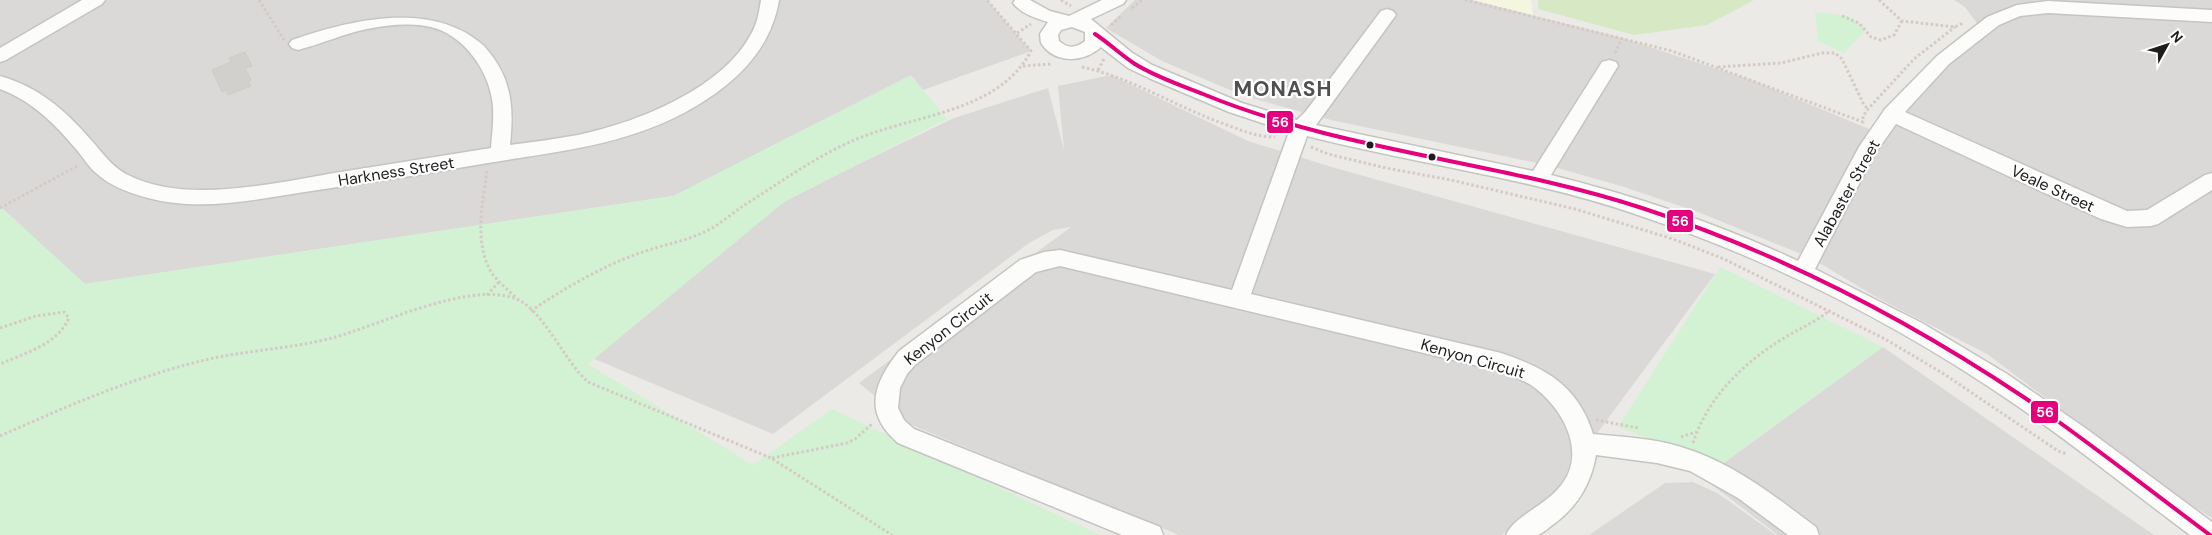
<svg xmlns="http://www.w3.org/2000/svg" width="2212" height="535" font-family="'DM Sans',sans-serif">
  <style>
    .residential { fill: #dad9d7 }
    .education { fill: #f5f6e0 }
    .grass { fill: #d7e9c4 }
    .park { fill: #d3f2d4 }
    .building { fill: #d2d0cd; stroke: #cfccc7 }
    .lines { fill: none; stroke-linecap: round; stroke-linejoin: round }
    .minor-casing { stroke: #c4c4c2; stroke-width: 3 }
    .path { stroke: #d6c9c5; stroke-width: 3; stroke-dasharray: 2.5 2.5; stroke-linecap: butt }
    .minor { fill: #fcfcfb; fill-rule: evenodd }
    .bus-1-casing { stroke: #fff; stroke-width: 8 }
    .bus-1 { stroke: #e5007d; stroke-width: 4 }
    .bus-dot { fill: #1d1d1d; stroke: #fff; stroke-width: 2 }
    .labels { text-anchor: middle; stroke-width: 4.5; stroke-linejoin: round; paint-order: stroke }
    .street-label { font-size: 16px; fill: #1d1d1d; stroke: #fff }
    .district-label { font-size: 21px; font-weight: bold; letter-spacing: 1px; fill: #505050; stroke: #fff }
    .line-badge { stroke: #fff; stroke-width: 2 }
    .badge-label { font-size: 14px; text-anchor: middle; font-weight: bold; fill: #fff }
  </style>
  <rect width="100%" height="100%" fill="#ebeae6"/>
  <g class="residential">
    <polygon points="0,0 987,0 1031,51 923,90 673,196 85,284 0,213"/>
    <polygon points="1135,0 1471,0 1622,38 1751,80 1879,133 1982,30 1965,7 1954,0 2212,0 2212,518 2175,495 1987,354 1878,298 1811,258 1698,212 1621,186 1547,165 1331,120 1244,96 1162,61 1106,28"/>
    <polygon points="1111,75 1248,141 1335,168 1715,274 1598,432 1562,485 1502,535 1179,535 909,424 859,383 1071,227 1053,230 1029,243 773,434 592,358 786,199 954,118 1048,88 1064,150 1058,86"/>
    <polygon points="1883,347 2154,535 1778,535 1703,478"/>
    <polygon points="1693,482 1719,494 1776,535 1589,535 1665,483"/>
  </g>
  <polygon class="education" points="1473,0 1531,0 1533,15"/>
  <polygon class="grass" points="1538,0 1754,0 1707,25 1634,35 1538,9"/>
  <g class="park">
    <polygon points="1815,12 1847,16 1862,25 1864,32 1844,53 1818,41"/>
    <polygon points="911,75 947,119 784,202 588,364 753,465 832,409 1100,535 0,535 0,206 85,284 673,196"/>
    <polygon points="1720,267 1883,347 1720,465 1618,427"/>
  </g>
  <polygon class="building" points="245,52 252,66 245,68 251,80 248,81 251,86 228,95 226,90 222,92 212,70 231,62 229,58"/>
  <g class="lines">
    <g class="minor-casing">
      <g id="minor">
        <polygon points="82,0 105,0 102,4 6,60 0,62 0,48"/>
        <path d="M761,0H779C770,56 726,91 678,116C628,141 573,150 519,158C480,164 442,171 404,177C369,182 333,188 298,193C249,201 197,211 148,198C129,193 110,186 96,173C88,166 83,157 76,149C54,123 32,101 0,89V76C39,87 65,110 91,140C102,152 111,166 126,174C186,206 277,182 341,172C391,164 441,156 491,148C492,132 495,115 492,99C487,68 463,35 431,27C411,22 387,25 367,29C343,34 321,44 298,50L292,48L289,44L292,40C352,19 434,0 484,46C512,77 514,106 510,145C533,142 556,139 578,135C635,123 720,90 750,36C757,25 759,13 761,0Z"/>
        <path d="M1015,0H1030L1050,11L1069,16L1102,0H1126L1123,4L1091,19L1131,52L1152,65L1242,103L1297,120L1306,111L1381,11L1387,9L1393,11L1396,15L1393,19L1316,125L1533,171L1602,62L1609,60L1616,62L1618,66L1551,175C1636,196 1719,224 1798,261L1859,147L1885,109L1937,56L1987,17L2017,5L2048,1L2212,10V22L2048,13L2020,16L1999,25L1949,64L1905,112L2127,211L2147,210L2205,175L2212,173V190L2158,224L2151,226L2127,227L2101,219L1896,124L1874,155L1815,269L1922,323L2007,374L2088,430L2212,522V535H2190C2132,492 2076,446 2016,405C1900,325 1772,260 1638,215C1531,178 1417,164 1307,136L1251,294L1501,353C1546,368 1578,386 1593,434C1622,437 1653,438 1681,447C1732,462 1773,495 1816,527L1819,535H1788L1738,498L1690,471L1657,463L1596,455C1591,484 1577,507 1554,524C1549,527 1543,534 1537,535C1528,535 1515,535 1506,535C1514,517 1543,506 1557,490C1590,456 1564,408 1531,385C1521,379 1510,375 1499,371L1060,266L1036,272L915,365L907,374L900,388L898,408L904,420L914,429L1160,527L1163,535H1122L898,443C863,413 873,384 899,351L1020,260L1044,252L1060,250L1232,290L1289,132L1229,112L1151,79L1128,68L1101,47C1084,63 1054,64 1041,43L1040,34L1048,22C1037,19 1020,13 1013,3ZM1072,27L1085,32V41C1076,48 1068,49 1059,41L1058,35L1061,30Z"/>
      </g>
    </g>
    <g class="path">
      <polyline points="259,0 284,40"/>
      <polyline points="1061,0 1071,6"/>
      <polyline points="1465,0 1672,51 1863,122 1863,116 1868,109 1914,59 1955,27"/>
      <polyline points="1879,0 1902,21 1955,27 1963,23"/>
      <polyline points="1132,8 1142,0"/>
      <polyline points="1842,16 1859,23 1871,37 1881,40 1894,35 1902,21"/>
      <polyline points="1111,25 1121,16"/>
      <polyline points="1017,33 1031,24"/>
      <polyline points="1615,53 1622,38"/>
      <polyline points="1023,66 1051,64"/>
      <path d="M1082,67C1133,78 1178,108 1227,125C1243,131 1258,137 1275,137"/>
      <polyline points="1718,67 1781,63 1822,53 1835,53 1842,59 1864,105 1868,109"/>
      <polyline points="1098,70 1104,59"/>
      <polyline points="1311,147 1328,154 1386,168 1451,180 1575,209 1673,239 1724,259 1885,339 1944,374 2058,451 2067,454"/>
      <path d="M487,171C483,202 474,240 490,270C496,281 508,289 516,298"/>
      <polyline points="0,208 79,165"/>
      <polyline points="487,295 499,282"/>
      <path d="M531,311C561,290 603,266 637,254C658,246 682,242 702,233C717,227 730,215 743,206C778,184 812,159 850,142C910,114 997,115 1031,51L987,0"/>
      <path d="M0,328L36,316L64,312L69,318C57,345 25,353 0,364"/>
      <polyline points="1596,420 1639,428"/>
      <path d="M0,436C67,406 134,377 205,360C247,350 290,349 332,338C380,325 466,282 514,298C542,307 564,361 588,382L771,458L892,535"/>
      <polyline points="1681,437 1696,432"/>
      <path d="M1693,443C1708,397 1743,363 1784,338C1800,328 1816,322 1830,310"/>
      <polyline points="772,458 847,443 855,439 872,424"/>
    </g>
    <use href="#minor" class="minor"/>
    <g class="bus-1-casing">
      <path id="bus-1" d="M1095,34C1109,43 1121,55 1135,64C1156,77 1180,85 1203,94C1344,152 1498,161 1642,208C1777,252 1907,319 2025,398C2088,441 2148,489 2210,535"/>
    </g>
    <use href="#bus-1" class="bus-1"/>
  </g>
  <g class="bus-dot">
    <circle cx="1370" cy="145" r="4.5"/>
    <circle cx="1432" cy="157" r="4.5"/>
  </g>
  <g class="labels">
    <g class="street-label">
      <text transform="translate(396 171) rotate(-9)" y="6">Harkness Street</text>
      <text transform="translate(2053 188) rotate(25)" y="6">Veale Street</text>
      <text transform="translate(1846 193) rotate(-61)" y="6">Alabaster Street</text>
      <text transform="translate(948 328) rotate(-38)" y="6">Kenyon Circuit</text>
      <text transform="translate(1473 358) rotate(16)" y="6">Kenyon Circuit</text>
    </g>
    <g class="district-label">
      <text x="1283" y="96">MONASH</text>
    </g>
  </g>
  <g class="line-badge">
    <rect x="1266" y="110" width="28" height="24" rx="5" fill="#e5007d"/>
    <rect x="1666" y="209" width="28" height="24" rx="5" fill="#e5007d"/>
    <rect x="2030" y="400" width="29" height="24" rx="5" fill="#e5007d"/>
  </g>
  <g class="badge-label">
    <text x="1280" y="127">56</text>
    <text x="1680" y="226">56</text>
    <text x="2045" y="417">56</text>
  </g>
  <g transform="translate(2167 45) rotate(50)" stroke="#ffffff" stroke-width="4" paint-order="stroke">
  <path d="M0-4L9 19L0 12L-9 19Z" fill="#1d1d1d"/>
  <text y="-8" font-size="14" font-weight="bold" text-anchor="middle" fill="#1d1d1d">N</text>
  </g>
</svg>
